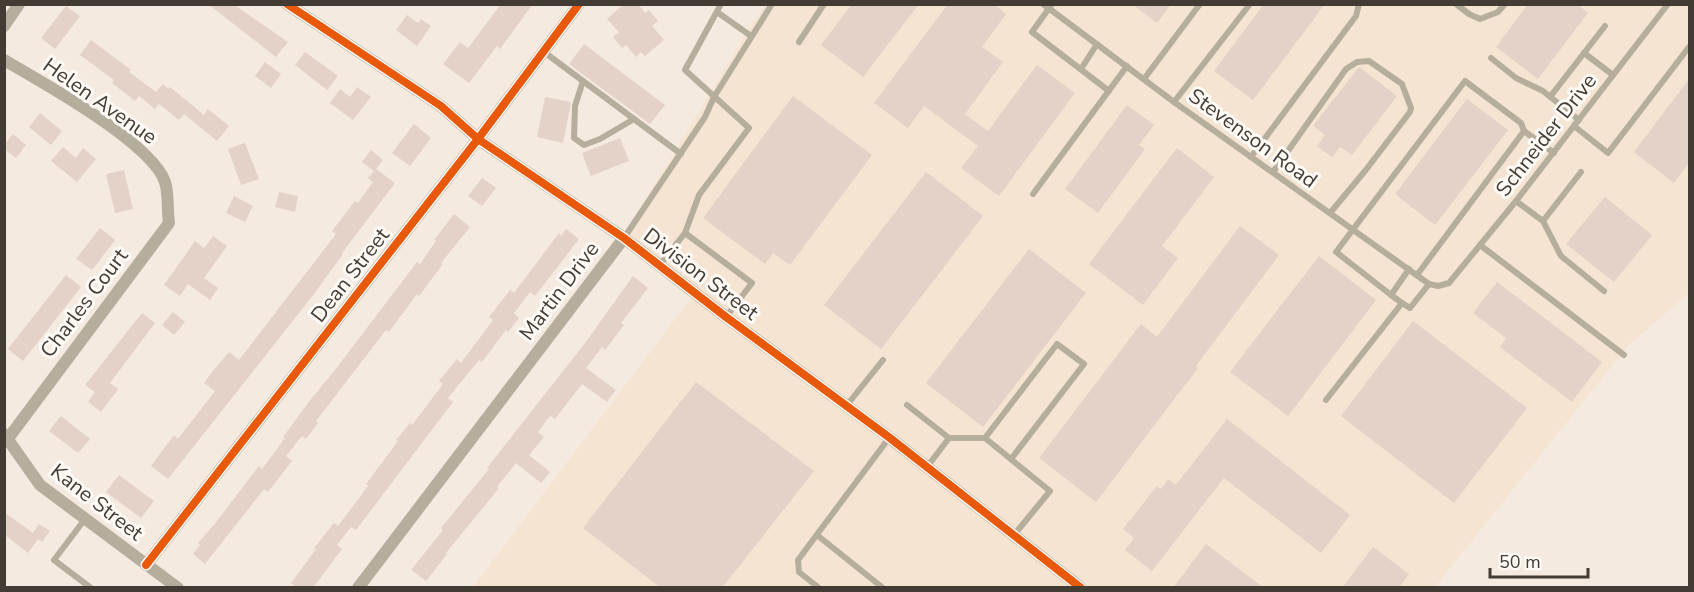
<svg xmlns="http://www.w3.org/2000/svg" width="1694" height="592" font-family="'Nunito Sans',sans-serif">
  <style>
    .built { fill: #f6e4d2 }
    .building { fill: #e4d1c7 }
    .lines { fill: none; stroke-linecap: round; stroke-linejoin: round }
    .lane { stroke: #b5ae9d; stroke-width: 6 }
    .street { stroke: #b5ae9d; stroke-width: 12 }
    .cycleway-casing { stroke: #fefaf6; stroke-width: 11 }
    .cycleway { stroke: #e8590c; stroke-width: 8 }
    .labels { text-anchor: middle; stroke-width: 6; stroke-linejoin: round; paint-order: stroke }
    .street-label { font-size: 21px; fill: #433c34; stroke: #fefaf6 }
  </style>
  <rect width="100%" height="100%" fill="#f5eae0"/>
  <polygon class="built" points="766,5 1689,5 1689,293 1628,346 1435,587 472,588 694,294 622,239 750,27"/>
  <g class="building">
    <polygon points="208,4 233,4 288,42 276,57"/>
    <polygon points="501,4 533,4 500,49 497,46 469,83 443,64 460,42 468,48"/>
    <polygon points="624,4 638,4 645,13 649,10 658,21 652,26 664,40 645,56 641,52 636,57 626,45 622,48 613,37 619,32 607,19"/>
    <polygon points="852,4 919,4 863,77 821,45"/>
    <polygon points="948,4 994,4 1006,14 982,47 1003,62 965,114 988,131 1037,65 1075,93 999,196 961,168 978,146 924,106 908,128 874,103"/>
    <polygon points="1132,4 1171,4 1157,23"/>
    <polygon points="1264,4 1325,4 1253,100 1214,71"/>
    <polygon points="1528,4 1577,4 1588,13 1538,79 1496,47"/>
    <polygon points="66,6 80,16 55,49 41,38"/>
    <polygon points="407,15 418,23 421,19 431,26 417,46 396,30"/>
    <polygon points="91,40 131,70 129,72 156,92 163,84 168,89 170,87 204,115 208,109 229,126 217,141 184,114 179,120 159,104 155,109 139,96 135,101 112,83 114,80 80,55"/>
    <polygon points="584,44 665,105 650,124 569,64"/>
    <polygon points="305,52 338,76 327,90 295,65"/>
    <polygon points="265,62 281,74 271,88 255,76"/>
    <polygon points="1359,67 1397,96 1352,155 1340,147 1332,157 1317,146 1325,135 1313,126"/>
    <polygon points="1689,79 1689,163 1674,183 1634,152"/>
    <polygon points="357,87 371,97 353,120 330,103 340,89 350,97"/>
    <polygon points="793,96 872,155 790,265 773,253 765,264 703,218"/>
    <polygon points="545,97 571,102 563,143 537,137"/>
    <polygon points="1467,99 1508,130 1435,225 1395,194"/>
    <polygon points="1127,105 1154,125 1139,145 1145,149 1098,213 1065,189"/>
    <polygon points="40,113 62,131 51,145 29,127"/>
    <polygon points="414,124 431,138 410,166 392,153"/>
    <polygon points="13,134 26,145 16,158 4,149 4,145"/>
    <polygon points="620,138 629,161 591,176 582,153"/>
    <polygon points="245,143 259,179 241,185 228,149"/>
    <polygon points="63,147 76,158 83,148 96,159 77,182 51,161"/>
    <polygon points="1177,148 1214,177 1162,246 1178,258 1143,305 1089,264"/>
    <polygon points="371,150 383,160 376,169 395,183 342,253 343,254 314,294 168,479 151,466 174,435 178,439 215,391 204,383 212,372 229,352 239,360 336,234 332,231 355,201 358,203 373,182 368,178 374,171 362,162"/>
    <polygon points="124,170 133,209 115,213 106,174"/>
    <polygon points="926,172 983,216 881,349 824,305"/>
    <polygon points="482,178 496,188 482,206 468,196"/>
    <polygon points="279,192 298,196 295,212 275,207"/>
    <polygon points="234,196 253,206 245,222 226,213"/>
    <polygon points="1605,197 1652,235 1614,282 1566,244"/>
    <polygon points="454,214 470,227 441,263 443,264 419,296 417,294 389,332 386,330 316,421 318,423 306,439 302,436 286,456 292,461 268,492 264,489 205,564 193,554 200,545 198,543 213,526 259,466 262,469 285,438 283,437 311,399 335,370 417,262 420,264 436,241 434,240"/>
    <polygon points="1240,226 1279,255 1196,366 1198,368 1096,502 1039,458 1141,324 1157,337"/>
    <polygon points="100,228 115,240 92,270 76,259"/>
    <polygon points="566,229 579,239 535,296 530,292 514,313 519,318 508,332 506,330 482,362 479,360 448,398 453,402 356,530 351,527 337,545 342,549 313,588 297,588 291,583 316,549 314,548 334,523 338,526 368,486 366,484 398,441 396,440 410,423 412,425 443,384 439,381 457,359 461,363 493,320 489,317 510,290 514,293 559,233 561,236"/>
    <polygon points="213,236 227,246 204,278 218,288 210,300 188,284 180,296 164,285 195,241 204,248"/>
    <polygon points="1029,249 1086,293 983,427 926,383"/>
    <polygon points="1319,256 1376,300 1288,416 1230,372"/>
    <polygon points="66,275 81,287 23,361 8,349"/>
    <polygon points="633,276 648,288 621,323 624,325 605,350 602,347 586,368 616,390 607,402 582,384 555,419 550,416 538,432 544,437 529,455 550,472 541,483 516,463 497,487 499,488 446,553 447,554 426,581 411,570 443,530 441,528 489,469 487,468 585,343"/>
    <polygon points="1497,282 1602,362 1572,402 1500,347 1506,338 1473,313"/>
    <polygon points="173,312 185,322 174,335 162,325"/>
    <polygon points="142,313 155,323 110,383 118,389 101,412 88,402 95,392 85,385"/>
    <polygon points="1413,321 1527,408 1454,503 1341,416"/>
    <polygon points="696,382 814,471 722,588 661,588 583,528"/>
    <polygon points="61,416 90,439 78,453 49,431"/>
    <polygon points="1227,419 1350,515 1321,553 1224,478 1152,571 1125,550 1134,538 1123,529 1157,486 1161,489 1168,479 1176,485"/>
    <polygon points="119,475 154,501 141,518 106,492"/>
    <polygon points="4,512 33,533 39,524 50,531 42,542 38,539 28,553 5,535"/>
    <polygon points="1206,544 1264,588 1173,588"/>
    <polygon points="1373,547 1409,574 1399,588 1342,588"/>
  </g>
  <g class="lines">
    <g class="lane">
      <polyline points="1043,4 1174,102 1429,284 1438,286 1449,283 1516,201 1668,4"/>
      <polyline points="1052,4 1032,32 1109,91"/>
      <polyline points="1456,4 1469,14 1480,19 1498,12 1505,4"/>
      <polyline points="717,12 751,36"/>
      <polyline points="799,42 824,4"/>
      <polyline points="544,52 681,154"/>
      <polyline points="1584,53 1613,75"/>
      <polyline points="1491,58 1516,78 1543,91 1579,120"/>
      <polyline points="1081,69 1097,44"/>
      <polyline points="1144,79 1200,4"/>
      <polyline points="583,81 575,106 574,138 584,145 600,139 634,119"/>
      <polyline points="1550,97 1605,26"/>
      <polyline points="1174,102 1250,4"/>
      <polyline points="1574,126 1608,153 1689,47"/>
      <polyline points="1251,157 1356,16 1359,4"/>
      <polyline points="1273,172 1346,69 1357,62 1369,61 1402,84 1411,108 1410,112 1365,171 1330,213"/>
      <polyline points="1033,194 1127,66"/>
      <polyline points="1516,201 1543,221 1561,256 1604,291"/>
      <polyline points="1543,221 1581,172"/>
      <polyline points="685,233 699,195 749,128 685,70 721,4"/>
      <polyline points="624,238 705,117 714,97 772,4"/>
      <polyline points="1480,245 1624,355"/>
      <polyline points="659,266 685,233 752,283 726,317"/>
      <polyline points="1417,275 1524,131 1554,153"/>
      <polyline points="1391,295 1336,252 1465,81 1521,123 1524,131"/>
      <polyline points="1402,303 1391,295 1409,269"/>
      <polyline points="1326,400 1402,303 1410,308 1429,284"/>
      <polyline points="847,405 883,360"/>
      <polyline points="907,405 949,438 927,467"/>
      <polyline points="949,438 985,438 1057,344 1084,364 1011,459"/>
      <polyline points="985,438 1050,491 1014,535"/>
      <polyline points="85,519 54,560 91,588"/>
      <polyline points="817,535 883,588"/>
      <polyline points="819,588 799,572 798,560 889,438"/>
    </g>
    <g class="street">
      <polyline points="287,4 441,106 478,139 624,238 726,317 890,438 1081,588"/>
      <polyline points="4,26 19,4"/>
      <path d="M4,60C42,82 152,143 165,182C169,194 167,211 169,223L7,440"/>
      <polyline points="4,434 40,485 178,588"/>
      <polyline points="146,565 478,139 579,4"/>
      <polyline points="358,588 624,238"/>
    </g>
    <g class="cycleway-casing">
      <g id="cycleway">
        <polyline points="287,4 441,106 478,139 624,238 726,317 890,438 1081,588"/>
        <polyline points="146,565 478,139 579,4"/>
      </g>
    </g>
    <use href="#cycleway" class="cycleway"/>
  </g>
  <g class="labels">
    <g class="street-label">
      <text transform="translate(100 101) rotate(35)" y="7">Helen Avenue</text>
      <text transform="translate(1546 135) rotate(-52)" y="7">Schneider Drive</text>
      <text transform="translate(1253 138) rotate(36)" y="7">Stevenson Road</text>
      <text transform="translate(701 274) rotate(37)" y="7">Division Street</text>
      <text transform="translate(350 275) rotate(-52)" y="7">Dean Street</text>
      <text transform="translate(559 291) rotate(-53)" y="7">Martin Drive</text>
      <text transform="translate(84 303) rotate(-53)" y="7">Charles Court</text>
      <text transform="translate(97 502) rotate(38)" y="7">Kane Street</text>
    </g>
  </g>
  <rect width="1694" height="592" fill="none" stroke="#433c34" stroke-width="12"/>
  <path d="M1490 568v9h98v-9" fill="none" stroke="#433c34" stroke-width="3"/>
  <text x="1499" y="568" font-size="18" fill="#433c34" stroke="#fefaf6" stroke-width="4.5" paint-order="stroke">50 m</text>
</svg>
